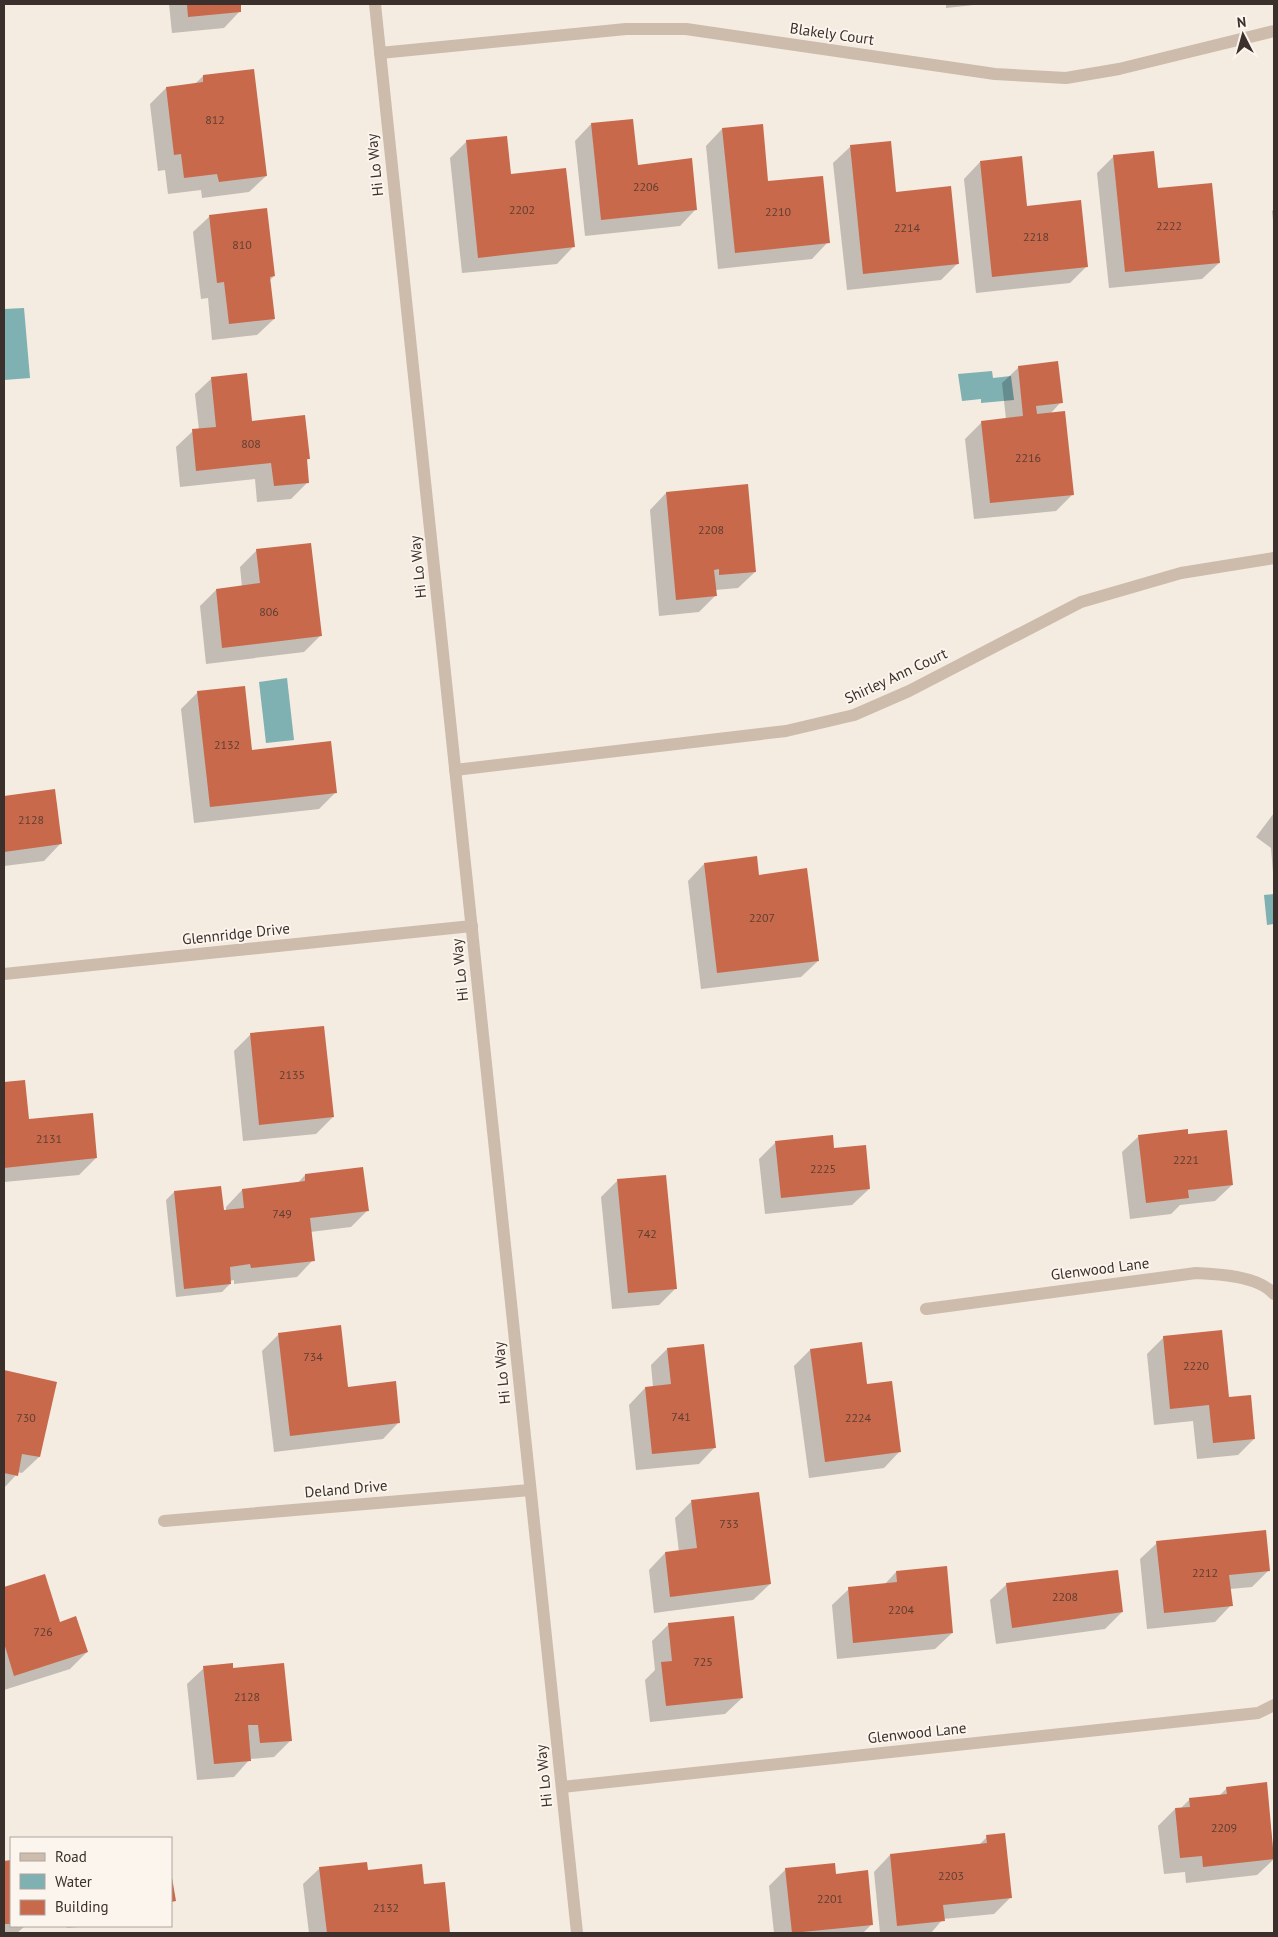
<svg xmlns="http://www.w3.org/2000/svg" width="1278" height="1937" font-family="'PT Sans',sans-serif">
  <style>
    .water { fill: #7fb0b2 }
    .shadow { fill: #0003 }
    .building { fill: #c8694b }
    .lines { fill: none; stroke-linecap: round; stroke-linejoin: round }
    .street { stroke: #cdbbac; stroke-width: 12 }
    .labels { text-anchor: middle; stroke-width: 4; stroke-linejoin: round; paint-order: stroke }
    .number-label { font-size: 12px; fill: #5e3e33 }
    .street-label { font-size: 15px; fill: #3b302b; stroke: #fbf5ee }
  </style>
  <rect width="100%" height="100%" fill="#f4ebe1"/>
  <g class="water">
    <polygon points="24,308 30,378 4,380 4,309"/>
    <polygon points="992,371 993,378 1011,376 1014,400 981,403 981,399 962,401 958,374"/>
    <polygon points="287,678 294,740 266,743 259,682"/>
    <polygon points="1274,894 1274,924 1267,925 1264,895"/>
  </g>
  <g class="shadow">
    <polygon points="169,4 239,4 240,11 224,28 172,33"/>
    <polygon points="946,4 983,4 946,8"/>
    <polygon points="203,76 266,176 249,192 202,198 201,190 168,194 165,170 158,171 150,104 166,88 195,84"/>
    <polygon points="591,124 637,166 696,209 680,226 585,236 575,141"/>
    <polygon points="722,129 767,183 828,242 812,259 718,269 706,146"/>
    <polygon points="467,141 573,247 557,264 462,273 450,158"/>
    <polygon points="890,142 895,193 958,263 941,280 847,290 833,163 850,147"/>
    <polygon points="1114,156 1157,190 1219,263 1202,279 1109,288 1097,173"/>
    <polygon points="980,162 1086,267 1070,283 976,293 964,179"/>
    <polygon points="1274,209 1274,230 1272,211"/>
    <polygon points="210,216 274,276 269,281 274,319 257,335 212,340 208,298 201,299 193,232"/>
    <polygon points="1019,367 1061,402 1050,414 1073,494 1056,511 974,519 965,439 982,422 1006,419 1002,383"/>
    <polygon points="212,378 251,422 309,458 306,461 308,482 291,499 257,502 255,479 180,487 176,447 193,431 199,430 195,394"/>
    <polygon points="666,493 755,572 738,588 715,590 715,596 699,612 659,616 650,510"/>
    <polygon points="257,550 320,636 304,652 206,664 200,606 216,590 242,587 240,567"/>
    <polygon points="198,692 251,751 336,792 319,809 194,823 181,709"/>
    <polygon points="54,791 60,844 44,861 4,866 4,797"/>
    <polygon points="1274,813 1274,885 1271,848 1256,837"/>
    <polygon points="704,864 758,876 818,961 801,977 701,989 688,881"/>
    <polygon points="323,1027 333,1117 316,1134 243,1141 234,1051 250,1035"/>
    <polygon points="24,1081 28,1121 96,1158 79,1175 4,1182 4,1083"/>
    <polygon points="1139,1136 1187,1136 1232,1185 1215,1201 1180,1205 1171,1214 1130,1219 1122,1152"/>
    <polygon points="776,1142 833,1150 869,1189 852,1205 765,1214 759,1159"/>
    <polygon points="305,1175 367,1211 351,1227 310,1232 313,1260 297,1277 234,1284 234,1280 230,1281 230,1284 222,1292 176,1297 166,1200 174,1192 222,1212 226,1211 226,1207 242,1190 297,1184"/>
    <polygon points="617,1181 676,1288 659,1305 612,1309 601,1197"/>
    <polygon points="278,1335 347,1388 399,1422 383,1439 274,1452 262,1351"/>
    <polygon points="1164,1337 1228,1398 1254,1439 1238,1455 1197,1459 1193,1421 1154,1425 1147,1354"/>
    <polygon points="667,1349 715,1447 699,1464 636,1470 629,1405 645,1388 653,1387 651,1365"/>
    <polygon points="810,1350 866,1386 900,1451 884,1468 809,1478 794,1366"/>
    <polygon points="4,1371 55,1383 39,1457 22,1473 17,1472 16,1475 4,1488"/>
    <polygon points="691,1502 770,1584 753,1600 654,1613 649,1570 665,1553 679,1552 675,1518"/>
    <polygon points="1157,1543 1269,1570 1252,1587 1230,1589 1231,1605 1215,1622 1147,1629 1140,1559"/>
    <polygon points="896,1572 952,1633 935,1649 837,1659 832,1605 849,1589 884,1585"/>
    <polygon points="44,1576 59,1624 87,1652 70,1669 4,1690 4,1588"/>
    <polygon points="1007,1584 1122,1612 1105,1629 996,1644 990,1600"/>
    <polygon points="669,1624 742,1698 725,1714 650,1722 645,1680 655,1670 652,1641"/>
    <polygon points="204,1668 232,1670 291,1740 274,1757 250,1759 234,1777 197,1780 187,1684"/>
    <polygon points="1266,1784 1274,1859 1257,1875 1186,1883 1185,1872 1164,1874 1158,1826 1175,1809 1180,1809 1190,1799 1219,1796 1227,1788"/>
    <polygon points="987,1837 1011,1897 994,1914 943,1919 931,1933 880,1933 874,1872 890,1855 978,1846"/>
    <polygon points="11,1861 11,1926 25,1926 17,1933 4,1933 4,1862"/>
    <polygon points="320,1868 366,1872 449,1932 309,1933 303,1884"/>
    <polygon points="786,1869 835,1875 872,1924 863,1933 774,1933 769,1886"/>
    <polygon points="66,1926 89,1926 67,1928"/>
  </g>
  <g class="building">
    <polygon points="187,4 241,4 241,12 188,17"/>
    <polygon points="254,69 267,176 219,182 217,174 184,178 181,154 174,155 166,87 203,82 203,75"/>
    <polygon points="633,119 638,165 692,158 697,210 601,220 591,123"/>
    <polygon points="763,124 768,181 823,176 830,243 735,253 722,128"/>
    <polygon points="507,136 511,174 566,168 575,247 478,258 466,140"/>
    <polygon points="891,141 896,192 951,186 959,264 863,274 850,145"/>
    <polygon points="1154,151 1158,188 1212,183 1220,263 1125,272 1113,155"/>
    <polygon points="1022,156 1027,206 1081,200 1088,267 992,277 980,161"/>
    <polygon points="267,208 275,276 270,277 275,319 229,324 224,282 217,283 209,215"/>
    <polygon points="1058,361 1063,403 1036,406 1037,414 1065,411 1074,495 990,503 981,421 1023,416 1018,366"/>
    <polygon points="247,373 252,421 305,415 310,459 307,459 309,483 274,486 271,463 196,471 192,429 216,427 211,377"/>
    <polygon points="748,484 756,572 719,575 719,569 714,570 717,596 676,600 666,492"/>
    <polygon points="311,543 322,636 222,648 216,589 260,583 256,549"/>
    <polygon points="245,686 252,750 331,741 337,793 210,807 197,691"/>
    <polygon points="55,789 62,844 4,852 4,796"/>
    <polygon points="757,856 759,875 807,868 819,961 717,973 704,863"/>
    <polygon points="324,1026 334,1117 259,1125 250,1033"/>
    <polygon points="25,1080 29,1119 93,1113 97,1158 4,1168 4,1082"/>
    <polygon points="1188,1129 1188,1134 1227,1130 1233,1185 1188,1190 1189,1198 1146,1203 1138,1135"/>
    <polygon points="833,1135 834,1148 866,1145 870,1189 781,1198 775,1141"/>
    <polygon points="363,1167 369,1211 310,1218 315,1261 251,1268 250,1264 230,1267 231,1284 184,1289 174,1191 221,1186 224,1210 244,1208 242,1189 305,1181 305,1174"/>
    <polygon points="666,1175 677,1289 628,1293 617,1179"/>
    <polygon points="341,1325 348,1387 396,1381 400,1423 290,1436 278,1333"/>
    <polygon points="1222,1330 1229,1397 1251,1395 1255,1439 1213,1443 1209,1405 1170,1409 1163,1336"/>
    <polygon points="862,1342 867,1384 892,1381 901,1452 825,1462 810,1349"/>
    <polygon points="704,1344 716,1448 652,1454 645,1387 671,1384 667,1348"/>
    <polygon points="4,1370 57,1382 40,1457 22,1454 18,1476 4,1473"/>
    <polygon points="759,1492 771,1584 670,1597 665,1552 697,1548 691,1500"/>
    <polygon points="1266,1530 1270,1571 1229,1575 1233,1606 1164,1613 1156,1541"/>
    <polygon points="947,1566 953,1633 853,1643 848,1587 897,1582 896,1571"/>
    <polygon points="1118,1570 1123,1612 1012,1628 1006,1583"/>
    <polygon points="45,1574 60,1622 76,1616 88,1652 14,1676 4,1643 4,1587"/>
    <polygon points="734,1616 743,1698 666,1706 661,1662 672,1661 668,1623"/>
    <polygon points="233,1663 233,1668 284,1663 292,1741 260,1743 258,1725 248,1725 251,1761 214,1764 203,1666"/>
    <polygon points="1267,1782 1274,1859 1203,1867 1202,1856 1180,1858 1175,1808 1190,1807 1189,1798 1227,1794 1226,1787"/>
    <polygon points="1005,1833 1012,1898 943,1905 945,1921 897,1926 890,1854 987,1843 986,1835"/>
    <polygon points="11,1860 11,1924 4,1924 4,1861"/>
    <polygon points="367,1862 368,1870 422,1864 424,1884 445,1882 450,1933 327,1933 319,1867"/>
    <polygon points="835,1863 836,1874 868,1870 873,1925 792,1933 785,1868"/>
    <polygon points="171,1872 176,1901 171,1902"/>
  </g>
  <g class="lines">
    <g class="street">
      <polyline points="375,4 577,1933"/>
      <polyline points="380,53 626,29 686,29 995,74 1066,78 1119,69 1274,31"/>
      <polyline points="455,770 786,731 854,715 909,691 1081,602 1181,573 1274,558"/>
      <polyline points="4,974 472,926"/>
      <path d="M926,1309L1196,1273C1219,1274 1258,1276 1274,1294"/>
      <polyline points="164,1521 530,1490"/>
      <polyline points="562,1787 1258,1713 1274,1705"/>
    </g>
  </g>
  <g class="labels">
    <g class="number-label">
      <text x="215" y="124">812</text>
      <text x="646" y="191">2206</text>
      <text x="522" y="214">2202</text>
      <text x="778" y="216">2210</text>
      <text x="1169" y="230">2222</text>
      <text x="907" y="232">2214</text>
      <text x="1036" y="241">2218</text>
      <text x="242" y="249">810</text>
      <text x="251" y="448">808</text>
      <text x="1028" y="462">2216</text>
      <text x="711" y="534">2208</text>
      <text x="269" y="616">806</text>
      <text x="227" y="749">2132</text>
      <text x="31" y="824">2128</text>
      <text x="762" y="922">2207</text>
      <text x="292" y="1079">2135</text>
      <text x="49" y="1143">2131</text>
      <text x="1186" y="1164">2221</text>
      <text x="823" y="1173">2225</text>
      <text x="282" y="1218">749</text>
      <text x="647" y="1238">742</text>
      <text x="313" y="1361">734</text>
      <text x="1196" y="1370">2220</text>
      <text x="681" y="1421">741</text>
      <text x="26" y="1422">730</text>
      <text x="858" y="1422">2224</text>
      <text x="729" y="1528">733</text>
      <text x="1205" y="1577">2212</text>
      <text x="1065" y="1601">2208</text>
      <text x="901" y="1614">2204</text>
      <text x="43" y="1636">726</text>
      <text x="703" y="1666">725</text>
      <text x="247" y="1701">2128</text>
      <text x="1224" y="1832">2209</text>
      <text x="951" y="1880">2203</text>
      <text x="830" y="1903">2201</text>
      <text x="386" y="1912">2132</text>
    </g>
    <g class="street-label">
      <text transform="translate(832 34) rotate(8)" y="5">Blakely Court</text>
      <text transform="translate(375 165) rotate(-96)" y="5">Hi Lo Way</text>
      <text transform="translate(418 567) rotate(-96)" y="5">Hi Lo Way</text>
      <text transform="translate(896 676) rotate(-25)" y="5">Shirley Ann Court</text>
      <text transform="translate(236 934) rotate(-6)" y="5">Glennridge Drive</text>
      <text transform="translate(460 970) rotate(-96)" y="5">Hi Lo Way</text>
      <text transform="translate(1100 1269) rotate(-7)" y="5">Glenwood Lane</text>
      <text transform="translate(502 1373) rotate(-96)" y="5">Hi Lo Way</text>
      <text transform="translate(346 1489) rotate(-5)" y="5">Deland Drive</text>
      <text transform="translate(917 1733) rotate(-6)" y="5">Glenwood Lane</text>
      <text transform="translate(544 1776) rotate(-96)" y="5">Hi Lo Way</text>
    </g>
  </g>
  <rect width="1278" height="1937" fill="none" stroke="#3b302b" stroke-width="10"/>
  <rect x="10" y="1837" width="162" height="90" fill="#fbf5ee" stroke="#aea6a0"/>
  <rect x="20" y="1853" width="25" height="8" fill="#cdbbac" stroke="#aea6a0"/>
  <text x="55" y="1862" font-size="15" fill="#3b302b">Road</text>
  <rect x="20" y="1874" width="25" height="15" fill="#7fb0b2" stroke="#aea6a0"/>
  <text x="55" y="1887" font-size="15" fill="#3b302b">Water</text>
  <rect x="20" y="1900" width="25" height="15" fill="#c8694b" stroke="#aea6a0"/>
  <text x="55" y="1912" font-size="15" fill="#3b302b">Building</text>
  <g transform="translate(1243 35) rotate(354)" stroke="#fbf5ee" stroke-width="4" paint-order="stroke">
  <path d="M0-4L9 19L0 12L-9 19Z" fill="#3b302b"/>
  <text y="-8" font-size="14" font-weight="bold" text-anchor="middle" fill="#3b302b">N</text>
  </g>
</svg>
